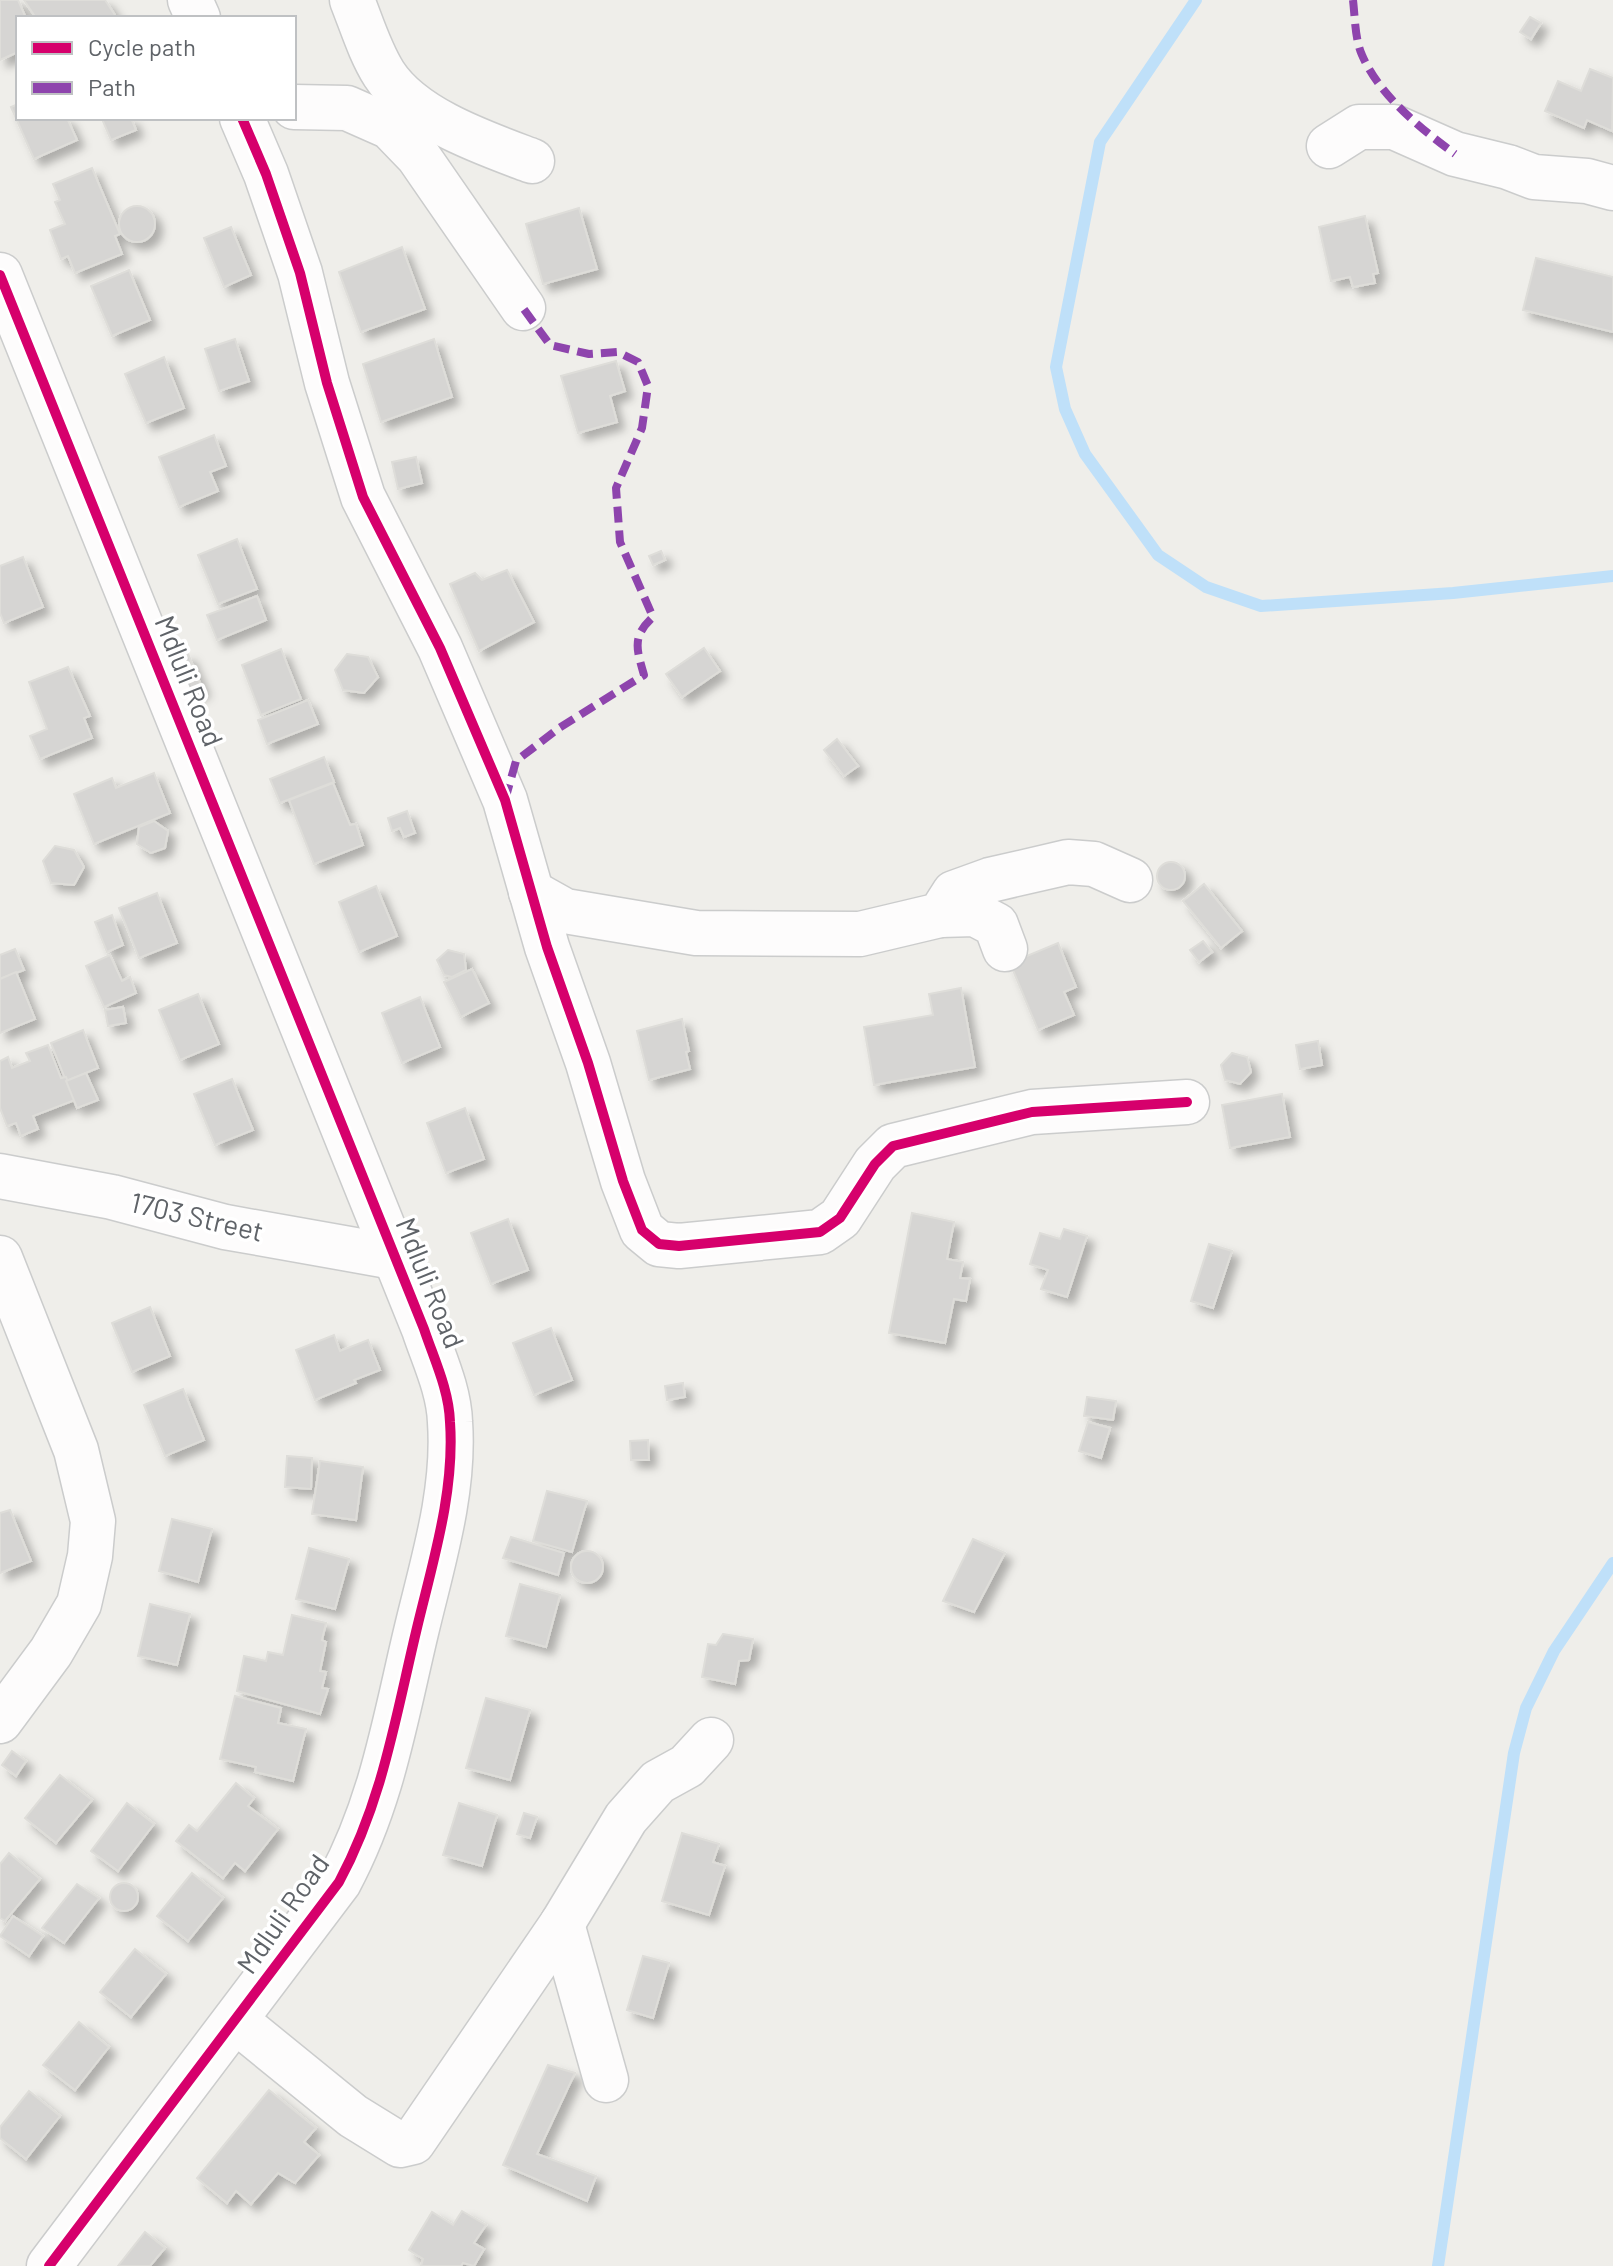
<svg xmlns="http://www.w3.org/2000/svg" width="1613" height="2266" font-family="Barlow,sans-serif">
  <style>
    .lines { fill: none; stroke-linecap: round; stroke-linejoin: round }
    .stream { stroke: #bfe0f9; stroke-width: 12 }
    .building { fill: #d6d5d3; stroke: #deddd9; stroke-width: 2; filter: url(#shadow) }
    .minor-casing { stroke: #cbcccc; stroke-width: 47 }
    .minor { stroke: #fdfcfc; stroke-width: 44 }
    .quiet { stroke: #8e44ad; stroke-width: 8; stroke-dasharray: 16 8; stroke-linecap: butt }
    .cycleway-casing { stroke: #fff; stroke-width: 15 }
    .cycleway { stroke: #d6006c; stroke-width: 10 }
    .labels { text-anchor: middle; stroke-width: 7; stroke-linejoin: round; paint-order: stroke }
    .street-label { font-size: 28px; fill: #5f6368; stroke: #fff }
  </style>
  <defs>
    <filter id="shadow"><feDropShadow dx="7" dy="7" stdDeviation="4" flood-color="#0004"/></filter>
  </defs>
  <rect width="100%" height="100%" fill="#efeeea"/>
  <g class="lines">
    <g class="stream">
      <polyline points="1196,0 1100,142 1056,367 1065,409 1085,454 1158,555 1206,587 1261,606 1453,593 1613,576"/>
      <polyline points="1438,2266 1514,1753 1526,1708 1554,1651 1613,1563"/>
    </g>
  </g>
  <g class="building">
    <polygon points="0,0 18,0 26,18 18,18 18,52 0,60"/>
    <polygon points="24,0 105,0 115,15 111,18 36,18"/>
    <polygon points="1530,17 1541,23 1531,39 1520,32"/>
    <polygon points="1590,69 1613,78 1612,131 1587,120 1584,128 1545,111 1558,81 1581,91"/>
    <polygon points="18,104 18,118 67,118 77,140 34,159 11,107"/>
    <polygon points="131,118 136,130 111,140 102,119"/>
    <polygon points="92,168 120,234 115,236 122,254 75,273 68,256 61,259 50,230 65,224 55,202 60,200 53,184"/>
    <circle cx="137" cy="224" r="18"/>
    <polygon points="579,208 597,269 543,284 526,224"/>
    <polygon points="1365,216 1378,273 1373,274 1375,283 1353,287 1350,277 1331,281 1319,227"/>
    <polygon points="231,227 251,275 224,287 204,238"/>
    <polygon points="402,247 425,309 361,332 339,272"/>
    <polygon points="1536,258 1613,277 1613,332 1523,310"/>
    <polygon points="129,270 150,320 112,336 91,286"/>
    <polygon points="235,339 249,381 219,391 205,349"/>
    <polygon points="434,339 452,397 381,422 363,364"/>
    <polygon points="164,357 184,408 146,423 125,374"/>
    <polygon points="616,361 625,391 610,396 617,422 578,433 561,376"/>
    <polygon points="214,435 226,466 210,472 218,491 179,507 159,457"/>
    <polygon points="416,457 422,483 398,489 392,462"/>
    <polygon points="237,539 257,589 218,604 198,555"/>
    <polygon points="661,551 665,560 653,565 649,556"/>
    <polygon points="23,557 43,607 4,623 0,613 0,566"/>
    <polygon points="507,570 534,622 479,651 450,584 475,573 482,580"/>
    <polygon points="257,596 266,620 217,640 207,615"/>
    <polygon points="704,648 720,671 682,697 666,674"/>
    <polygon points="281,649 301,699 261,715 242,665"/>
    <polygon points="188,654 203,690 188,696 173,660"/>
    <polygon points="347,654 368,657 378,677 364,693 343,690 335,670"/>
    <polygon points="68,667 90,716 84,718 92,738 40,759 30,736 47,729 29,682"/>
    <polygon points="308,700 318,724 267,744 258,720"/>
    <polygon points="837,739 858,766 844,776 824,750"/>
    <polygon points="324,757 334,782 280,803 270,779"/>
    <polygon points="154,773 170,813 94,844 74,794 112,778 116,788"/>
    <polygon points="333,783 350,825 356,824 363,845 314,864 289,800"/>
    <polygon points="407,811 415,833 404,837 400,828 392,831 388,818"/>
    <polygon points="154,821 168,831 165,848 151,853 137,844 139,827"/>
    <polygon points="55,846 74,850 84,867 74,885 51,883 43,861"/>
    <circle cx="1171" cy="876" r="14"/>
    <polygon points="1204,884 1242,931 1221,948 1183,901"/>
    <polygon points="376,886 397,936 359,952 339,902"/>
    <polygon points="157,893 177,943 139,958 119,908"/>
    <polygon points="112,915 123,945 107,952 95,922"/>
    <polygon points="1203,941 1212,952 1199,962 1190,950"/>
    <polygon points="1058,943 1076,987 1064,992 1074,1015 1038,1030 1010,963"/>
    <polygon points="15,949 24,970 0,979 0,955"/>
    <polygon points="448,950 464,954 466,970 452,977 444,975 437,960"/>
    <polygon points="110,955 122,981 130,977 136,993 104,1007 86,966"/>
    <polygon points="472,969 489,1003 461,1017 444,982"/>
    <polygon points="16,972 35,1019 0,1033 0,979"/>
    <polygon points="961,988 975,1067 874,1085 864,1027 933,1015 929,994"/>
    <polygon points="198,994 219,1044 180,1060 159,1010"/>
    <polygon points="420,997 440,1047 402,1063 382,1013"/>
    <polygon points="123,1007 126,1023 108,1026 105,1010"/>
    <polygon points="682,1019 689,1051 686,1052 690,1069 649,1080 637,1031"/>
    <polygon points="83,1030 98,1068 66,1081 51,1043"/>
    <polygon points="1318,1041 1322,1065 1300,1069 1296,1045"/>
    <polygon points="48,1045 61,1078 66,1077 75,1100 33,1116 38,1129 21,1136 16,1123 7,1126 0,1108 0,1061 8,1057 12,1068 30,1061 26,1053"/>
    <polygon points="1232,1053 1247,1057 1251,1072 1240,1084 1225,1080 1221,1065"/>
    <polygon points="86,1073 98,1100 77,1108 66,1081"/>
    <polygon points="232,1079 253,1130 215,1145 194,1094"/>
    <polygon points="1282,1094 1290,1137 1230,1148 1222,1105"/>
    <polygon points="465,1108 484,1159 446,1173 427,1123"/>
    <polygon points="912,1213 954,1222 947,1259 963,1262 960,1278 970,1279 966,1301 954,1299 945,1343 889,1333"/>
    <polygon points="508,1219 528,1270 491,1284 471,1233"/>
    <polygon points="1064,1229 1087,1236 1067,1297 1041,1289 1048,1270 1030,1264 1040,1233 1060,1239"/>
    <polygon points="1209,1244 1232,1251 1213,1308 1191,1301"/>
    <polygon points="150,1307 170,1356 132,1372 112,1323"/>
    <polygon points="551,1328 572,1380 534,1395 513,1343"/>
    <polygon points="334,1335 340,1351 368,1340 380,1370 354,1380 356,1383 315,1400 296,1350"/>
    <polygon points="683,1383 685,1397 667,1400 665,1386"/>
    <polygon points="183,1389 204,1440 165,1456 144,1405"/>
    <polygon points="1087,1397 1116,1401 1113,1420 1084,1416"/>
    <polygon points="1088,1422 1110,1428 1101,1458 1079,1451"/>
    <polygon points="648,1440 649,1460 631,1460 630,1441"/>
    <polygon points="287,1456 312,1458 311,1489 285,1487"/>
    <polygon points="320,1461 363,1467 356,1520 312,1514"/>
    <polygon points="547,1491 587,1501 572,1552 533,1541"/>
    <polygon points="10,1510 31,1561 0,1573 0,1513"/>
    <polygon points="172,1519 212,1529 198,1582 159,1571"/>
    <polygon points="511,1537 564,1553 558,1575 503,1558"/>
    <polygon points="973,1539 1005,1553 974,1612 943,1601"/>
    <polygon points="309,1548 349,1559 335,1609 296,1599"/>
    <circle cx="587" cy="1567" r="16"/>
    <polygon points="520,1584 560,1595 546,1647 506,1636"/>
    <polygon points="150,1604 190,1614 177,1665 138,1656"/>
    <polygon points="292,1615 326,1623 322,1640 326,1642 320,1671 326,1672 322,1688 328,1689 320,1714 237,1691 244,1656 266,1661 268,1652 283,1655"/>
    <polygon points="723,1634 753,1639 749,1660 739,1661 735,1684 702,1677 708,1644 716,1645"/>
    <polygon points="235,1696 281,1708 278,1723 306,1729 293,1781 255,1772 256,1767 220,1759"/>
    <polygon points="486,1698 530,1710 510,1780 466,1768"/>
    <polygon points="12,1751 26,1761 16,1776 2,1765"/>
    <polygon points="60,1775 92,1800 56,1843 25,1818"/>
    <polygon points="236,1783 254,1798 248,1806 278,1829 245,1871 235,1863 223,1878 176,1841 189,1825 197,1831"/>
    <polygon points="127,1803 154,1824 118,1871 91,1851"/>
    <polygon points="459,1803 497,1815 482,1866 443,1855"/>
    <polygon points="524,1813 537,1817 530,1838 517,1834"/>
    <polygon points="682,1833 719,1844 713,1862 725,1866 709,1915 662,1901"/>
    <polygon points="9,1853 40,1879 5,1921 0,1918 0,1864"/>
    <polygon points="192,1873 223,1898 188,1941 157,1916"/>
    <circle cx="124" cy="1897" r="14"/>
    <polygon points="77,1884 99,1898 64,1943 42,1928"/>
    <polygon points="13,1916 43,1936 29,1956 0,1936"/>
    <polygon points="135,1949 166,1974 131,2017 100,1992"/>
    <polygon points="643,1956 669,1963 653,2018 627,2010"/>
    <polygon points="79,2022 109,2047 75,2090 43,2065"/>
    <polygon points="548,2065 575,2073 537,2154 596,2176 587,2201 503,2165"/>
    <polygon points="269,2090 316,2128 304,2142 319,2155 295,2183 278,2173 251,2204 236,2191 227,2203 197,2178"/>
    <polygon points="29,2091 60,2116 26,2159 0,2138 0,2127"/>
    <polygon points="462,2211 486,2225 474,2243 484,2249 474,2266 463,2263 461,2266 421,2266 423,2259 409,2250 432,2212 453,2225"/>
    <polygon points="145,2232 165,2248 150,2266 118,2266"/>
  </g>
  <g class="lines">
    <g class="minor-casing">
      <g id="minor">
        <polyline points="190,0 198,18"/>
        <path d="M352,0C362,25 370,52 384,74C413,119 484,143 532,161"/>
        <polyline points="294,107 347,108 390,127 418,156 523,308"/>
        <polyline points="242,118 266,174 300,273 327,383 363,497 440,648 505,800 547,947 588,1063 623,1181 642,1230 659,1244 679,1246 820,1232 840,1218 875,1164 893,1146 1032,1112 1187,1102"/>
        <polyline points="1329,146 1359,127 1394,127 1455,154 1508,167 1534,177 1587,181 1613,188"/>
        <path d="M0,275L424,1329C434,1359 449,1390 450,1422C455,1493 432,1564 416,1632C395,1720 382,1802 339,1882L49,2266"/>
        <polyline points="531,892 565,911 696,933 860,934 940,915 954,893 990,880 1068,862 1094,864 1130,880"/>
        <polyline points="940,915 975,914 996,925 1005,949"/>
        <polyline points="0,1176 112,1197 225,1227 394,1257"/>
        <polyline points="0,1258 76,1450 93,1521 90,1556 79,1604 51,1652 0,1721"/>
        <polyline points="562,1924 606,2080"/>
        <polyline points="236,2021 353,2116 400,2145 413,2142 562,1924 626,1818 658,1782 687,1766 711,1740"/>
      </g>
    </g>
    <use href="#minor" class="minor"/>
    <g class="quiet">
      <path d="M1353,0C1355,17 1355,40 1362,55C1379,95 1421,129 1455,154"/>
      <path d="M505,800L516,761L559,728L644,675C637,650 631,637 653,617L620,542L616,488L642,428L648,386L638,362L618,352L589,354L550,345L523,308"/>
    </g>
    <g class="cycleway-casing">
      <g id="cycleway">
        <polyline points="242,118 266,174 300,273 327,383 363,497 440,648 505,800 547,947 588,1063 623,1181 642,1230 659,1244 679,1246 820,1232 840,1218 875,1164 893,1146 1032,1112 1187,1102"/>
        <path d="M0,275L424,1329C434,1359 449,1390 450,1422C455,1493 432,1564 416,1632C395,1720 382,1802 339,1882L49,2266"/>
      </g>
    </g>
    <use href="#cycleway" class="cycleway"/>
  </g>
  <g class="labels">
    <g class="street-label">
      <text transform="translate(189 681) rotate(68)" y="10">Mdluli Road</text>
      <text transform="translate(197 1217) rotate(13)" y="10">1703 Street</text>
      <text transform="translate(430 1283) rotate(68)" y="10">Mdluli Road</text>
      <text transform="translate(283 1914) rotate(-55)" y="10">Mdluli Road</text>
    </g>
  </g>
  <rect x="16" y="16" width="280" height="104" fill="#ffffff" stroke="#bfc1c3" stroke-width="2"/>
  <rect x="32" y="42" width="40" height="12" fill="#d6006c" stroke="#bfc1c3" stroke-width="2"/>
  <text x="88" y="56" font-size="24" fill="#5f6368">Cycle path</text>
  <rect x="32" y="82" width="40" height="12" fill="#8e44ad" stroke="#bfc1c3" stroke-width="2"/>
  <text x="88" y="96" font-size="24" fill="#5f6368">Path</text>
</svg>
